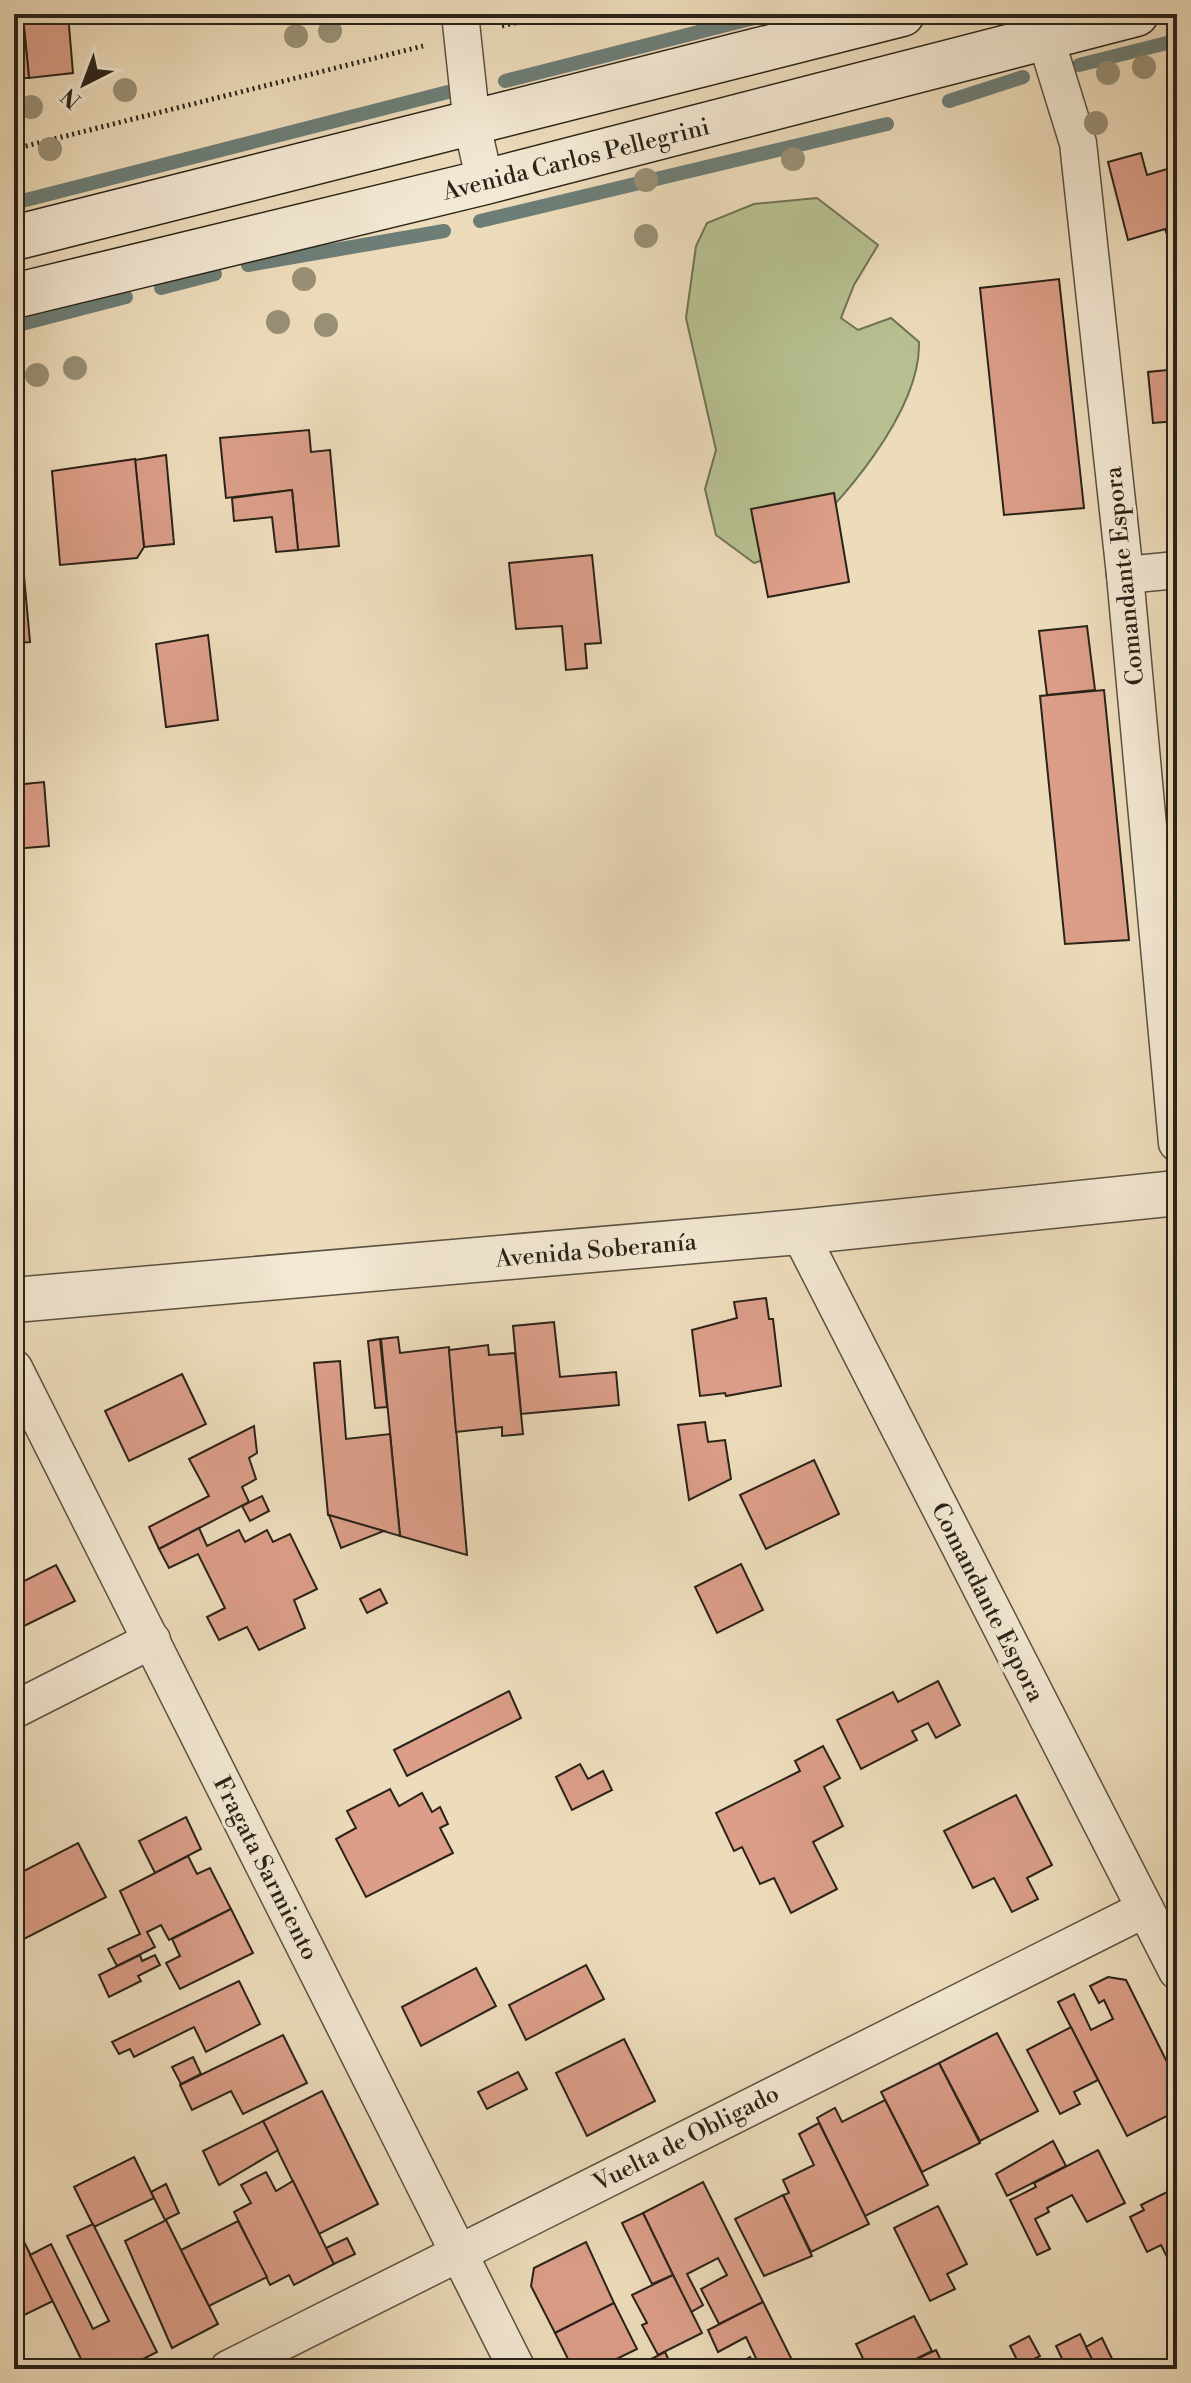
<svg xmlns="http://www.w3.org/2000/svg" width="1191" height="2383" font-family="'Libre Bodoni',serif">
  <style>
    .green { fill: #b7c091; stroke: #707255; stroke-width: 2 }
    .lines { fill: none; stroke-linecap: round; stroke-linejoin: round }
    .stream { stroke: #6d7e77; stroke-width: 14 }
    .building { fill: #dc9e89; stroke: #2a2319; stroke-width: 2 }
    .minor-casing { stroke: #5b5142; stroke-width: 39 }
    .tertiary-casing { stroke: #5b5142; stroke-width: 47 }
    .secondary-casing { stroke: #2a2319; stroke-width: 47 }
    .path { stroke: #2a2319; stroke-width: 5; stroke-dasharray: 2 4; stroke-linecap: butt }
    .minor { stroke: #f3e8d3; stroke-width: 36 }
    .tertiary { stroke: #f3e8d3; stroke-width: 44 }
    .secondary { stroke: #f3e8d3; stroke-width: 44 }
    .tree { fill: #999076 }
    .labels { text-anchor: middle; stroke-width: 7; stroke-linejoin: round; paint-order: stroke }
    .street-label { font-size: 24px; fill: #2a2319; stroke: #f3e8d3 }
  </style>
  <rect width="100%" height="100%" fill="#eddcbb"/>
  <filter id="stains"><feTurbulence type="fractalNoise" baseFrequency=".0025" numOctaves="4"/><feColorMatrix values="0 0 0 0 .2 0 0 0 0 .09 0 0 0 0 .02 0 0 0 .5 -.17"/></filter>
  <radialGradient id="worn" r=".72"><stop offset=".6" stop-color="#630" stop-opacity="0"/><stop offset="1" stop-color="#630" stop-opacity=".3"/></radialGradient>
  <path class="green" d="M817,198L878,245L854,285L841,318L858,330L891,318L919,342C921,411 840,507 788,549C780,556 765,559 754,563L716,535L705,489L716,450L686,318L696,246L707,223L754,204Z"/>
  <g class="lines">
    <g class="stream">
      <polyline points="1079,65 1175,41"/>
      <polyline points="505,81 770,14"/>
      <polyline points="949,101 1023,77"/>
      <polyline points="14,203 448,92"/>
      <polyline points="480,221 887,124"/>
      <polyline points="248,265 444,231"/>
      <polyline points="161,288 215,274"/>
      <polyline points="14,326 126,297"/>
    </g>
  </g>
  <g class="building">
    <polygon points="68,14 73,73 29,78 23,17"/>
    <polygon points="23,17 29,78 20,78 22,96 14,96 14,18"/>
    <polygon points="1141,153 1147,175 1177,166 1177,238 1169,240 1165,229 1128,240 1108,162"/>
    <polygon points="1059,279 1084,508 1004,515 980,288"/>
    <polygon points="1177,369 1177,421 1153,423 1148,372"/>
    <polygon points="309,430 311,452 330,450 339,546 298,550 292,490 226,498 220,438"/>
    <polygon points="166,455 174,544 144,547 135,460"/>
    <polygon points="135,459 144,547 137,558 60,565 52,471"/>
    <polygon points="292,490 298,550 276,552 272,517 234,521 232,498"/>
    <polygon points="834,493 849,582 768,597 751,509"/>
    <polygon points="14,499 17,499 30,642 14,643"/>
    <polygon points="592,555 601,643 585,644 587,668 566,670 562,626 516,629 509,563"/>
    <polygon points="1087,626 1095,690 1047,695 1039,631"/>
    <polygon points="208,635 218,720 166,727 156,644"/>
    <polygon points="1104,690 1129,940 1065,944 1040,696"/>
    <polygon points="44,782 49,846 14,849 14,785"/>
    <polygon points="766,1298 769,1319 773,1319 781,1386 726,1396 725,1393 700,1396 692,1330 737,1318 734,1302"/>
    <polygon points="554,1322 560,1377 616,1372 619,1405 521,1414 513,1326"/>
    <polygon points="398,1337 400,1353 449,1347 467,1555 400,1536 381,1339"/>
    <polygon points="380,1339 387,1407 375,1408 368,1341"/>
    <polygon points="488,1345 489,1355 515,1353 523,1434 502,1436 502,1427 456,1432 449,1350"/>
    <polygon points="340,1361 346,1439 390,1434 400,1536 328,1515 314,1363"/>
    <polygon points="182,1374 206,1424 129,1461 105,1411"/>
    <polygon points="705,1422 708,1442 725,1440 731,1479 689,1500 678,1425"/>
    <polygon points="254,1426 257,1453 249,1458 256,1479 242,1487 249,1502 159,1549 149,1527 209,1496 189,1459"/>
    <polygon points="814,1460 839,1514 766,1549 740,1495"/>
    <polygon points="262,1496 269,1511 250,1521 242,1506"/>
    <polygon points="329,1515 384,1531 341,1548"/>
    <polygon points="199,1528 207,1546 239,1530 245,1542 267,1530 273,1542 290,1534 317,1589 294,1600 305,1628 259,1650 247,1627 219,1640 207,1617 225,1608 198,1554 169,1568 159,1549"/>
    <polygon points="741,1564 763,1610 717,1633 695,1587"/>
    <polygon points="56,1565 75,1601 14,1631 14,1586"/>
    <polygon points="380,1589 387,1603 367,1613 360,1599"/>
    <polygon points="938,1681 960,1725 936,1738 928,1723 912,1731 917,1740 861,1769 837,1720 893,1692 898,1702"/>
    <polygon points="509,1691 521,1718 407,1776 394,1750"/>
    <polygon points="823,1746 840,1778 824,1787 843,1826 813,1842 837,1889 791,1913 774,1878 760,1884 742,1847 734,1851 716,1813 800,1771 795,1761"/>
    <polygon points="580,1764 588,1779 603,1771 612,1790 572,1810 556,1777"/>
    <polygon points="390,1789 399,1806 422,1793 432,1812 440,1807 448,1824 440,1828 453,1853 366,1897 336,1839 356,1828 347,1811"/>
    <polygon points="1016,1795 1052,1865 1027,1878 1038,1899 1012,1912 994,1878 973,1888 944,1831"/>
    <polygon points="186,1817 201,1849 155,1873 139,1841"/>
    <polygon points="78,1843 106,1897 24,1939 14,1918 14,1876"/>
    <polygon points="188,1856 197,1874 210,1868 231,1909 169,1940 161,1925 147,1932 155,1947 117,1966 108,1949 140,1934 120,1891"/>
    <polygon points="231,1909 253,1953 180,1989 166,1963 180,1956 172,1939"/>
    <polygon points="140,1955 142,1961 155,1955 160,1965 138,1976 141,1981 109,1997 99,1975"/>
    <polygon points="586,1965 604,1999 526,2040 509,2005"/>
    <polygon points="476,1968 496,2006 421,2046 402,2007"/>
    <polygon points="1108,1977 1126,1980 1177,2082 1177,2111 1127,2136 1058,2002 1074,1994 1091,2030 1113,2019 1104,2000 1099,2003 1090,1986"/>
    <polygon points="239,1981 260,2024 206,2052 194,2027 134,2057 130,2049 119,2054 112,2042"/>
    <polygon points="1071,2027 1098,2080 1074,2092 1080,2104 1060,2114 1027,2050"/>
    <polygon points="997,2033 1038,2111 980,2141 939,2063"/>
    <polygon points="283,2035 307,2083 243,2114 231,2091 192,2110 180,2085"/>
    <polygon points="624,2039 655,2101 587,2136 556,2073"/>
    <polygon points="193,2057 201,2074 181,2084 172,2067"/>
    <polygon points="939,2063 980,2143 922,2172 881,2092"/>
    <polygon points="518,2072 527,2089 487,2109 478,2092"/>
    <polygon points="322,2091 378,2204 319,2234 263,2121"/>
    <polygon points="885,2100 928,2185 865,2216 817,2118 835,2108 842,2122"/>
    <polygon points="263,2121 278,2150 219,2185 203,2151"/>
    <polygon points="819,2123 869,2224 811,2252 783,2195 789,2193 783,2180 814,2165 799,2134"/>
    <polygon points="1053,2141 1066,2166 1007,2196 996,2174"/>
    <polygon points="1098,2150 1125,2203 1087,2222 1072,2195 1047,2208 1049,2212 1035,2219 1050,2249 1037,2255 1010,2200 1036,2187 1034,2183"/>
    <polygon points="134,2157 154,2198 94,2227 74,2187"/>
    <polygon points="266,2172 276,2191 293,2181 334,2264 294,2285 289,2275 270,2285 234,2212 251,2203 241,2185"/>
    <polygon points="703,2182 763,2302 719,2324 701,2289 727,2275 718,2258 687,2274 703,2305 691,2312 643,2213"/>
    <polygon points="166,2184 179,2213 165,2220 151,2192"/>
    <polygon points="1177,2187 1177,2262 1171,2265 1161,2245 1147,2252 1130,2217 1144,2210 1141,2205"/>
    <polygon points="783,2195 812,2256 764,2276 735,2219"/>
    <polygon points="938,2206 967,2264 947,2274 955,2289 930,2301 894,2228"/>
    <polygon points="643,2213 673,2275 652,2284 622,2223"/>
    <polygon points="166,2220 218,2324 172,2348 125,2241"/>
    <polygon points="14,2221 53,2301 14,2320"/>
    <polygon points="238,2221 267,2277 209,2306 181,2250"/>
    <polygon points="93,2224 157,2352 123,2369 86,2369 30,2255 51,2244 93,2329 109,2321 67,2236"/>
    <polygon points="347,2238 355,2254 334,2264 326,2248"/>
    <polygon points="586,2242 614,2303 555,2333 531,2286 534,2268"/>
    <polygon points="673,2275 702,2333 658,2355 642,2325 647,2323 632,2295"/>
    <polygon points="763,2302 794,2364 783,2369 761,2369 746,2337 718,2352 708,2330"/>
    <polygon points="614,2303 637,2349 596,2369 573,2369 555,2333"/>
    <polygon points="914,2316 932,2351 896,2369 868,2369 856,2344"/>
    <polygon points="1080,2334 1097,2369 1059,2369 1065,2365 1056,2346"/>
    <polygon points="1029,2336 1040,2356 1020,2366 1010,2346"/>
    <polygon points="1102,2338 1116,2367 1113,2369 1097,2369 1086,2347"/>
    <polygon points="936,2350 945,2369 913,2369 910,2362"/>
    <polygon points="665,2352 673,2369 631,2369"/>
    <polygon points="750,2357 756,2369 727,2369"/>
  </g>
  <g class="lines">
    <g class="minor-casing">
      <g id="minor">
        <polyline points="460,14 472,125 485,182"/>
        <polyline points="1038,14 1078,143 1125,575 1177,1143"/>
        <polyline points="1125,575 1177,570"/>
        <polyline points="799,1232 1177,1971"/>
        <polyline points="14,1368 517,2369"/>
        <polyline points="14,1710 152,1640"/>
        <polyline points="228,2369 1145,1909"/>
      </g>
    </g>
    <g class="tertiary-casing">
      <polyline id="tertiary" points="14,1300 799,1232 1177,1193"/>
    </g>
    <g class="secondary-casing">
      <g id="secondary">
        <polyline points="14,238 902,14"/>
        <polyline points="14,296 485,182 1136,14"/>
      </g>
    </g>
    <g class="path">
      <polyline points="502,26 552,14"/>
      <polyline points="14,149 423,46"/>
    </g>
    <use href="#minor" class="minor"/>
    <use href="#tertiary" class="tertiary"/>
    <use href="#secondary" class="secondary"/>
  </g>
  <g class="tree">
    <circle cx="330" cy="31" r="12"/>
    <circle cx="296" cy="36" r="12"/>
    <circle cx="1144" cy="67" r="12"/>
    <circle cx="1108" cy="73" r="12"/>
    <circle cx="125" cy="90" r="12"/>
    <circle cx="31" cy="107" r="12"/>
    <circle cx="1096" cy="123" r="12"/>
    <circle cx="50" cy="149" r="12"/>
    <circle cx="793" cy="159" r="12"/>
    <circle cx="646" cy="180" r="12"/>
    <circle cx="646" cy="236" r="12"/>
    <circle cx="304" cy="279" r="12"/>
    <circle cx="278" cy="322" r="12"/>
    <circle cx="326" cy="325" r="12"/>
    <circle cx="75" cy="368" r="12"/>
    <circle cx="37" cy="375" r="12"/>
  </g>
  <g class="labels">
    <g class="street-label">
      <text transform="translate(576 159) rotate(-14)" y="8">Avenida Carlos Pellegrini</text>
      <text transform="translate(1124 576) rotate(-96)" y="8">Comandante Espora</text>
      <text transform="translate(596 1250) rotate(-5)" y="8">Avenida Soberanía</text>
      <text transform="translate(988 1602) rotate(63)" y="8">Comandante Espora</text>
      <text transform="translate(266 1868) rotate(63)" y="8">Fragata Sarmiento</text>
      <text transform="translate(686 2138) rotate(-27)" y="8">Vuelta de Obligado</text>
    </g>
  </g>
  <rect width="1191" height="2383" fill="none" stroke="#eddcbb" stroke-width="48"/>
  <rect x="16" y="16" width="1159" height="2351" fill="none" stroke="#2a2319" stroke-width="4"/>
  <rect x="24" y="24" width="1143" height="2335" fill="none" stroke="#2a2319" stroke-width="2"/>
  <g transform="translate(84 84) rotate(222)" stroke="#f3e8d3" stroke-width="6" paint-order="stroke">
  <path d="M0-6L14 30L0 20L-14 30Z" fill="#2a2319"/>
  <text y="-12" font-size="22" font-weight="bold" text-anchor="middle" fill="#2a2319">N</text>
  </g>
  <rect width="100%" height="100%" filter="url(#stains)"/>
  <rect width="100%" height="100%" fill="url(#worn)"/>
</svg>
